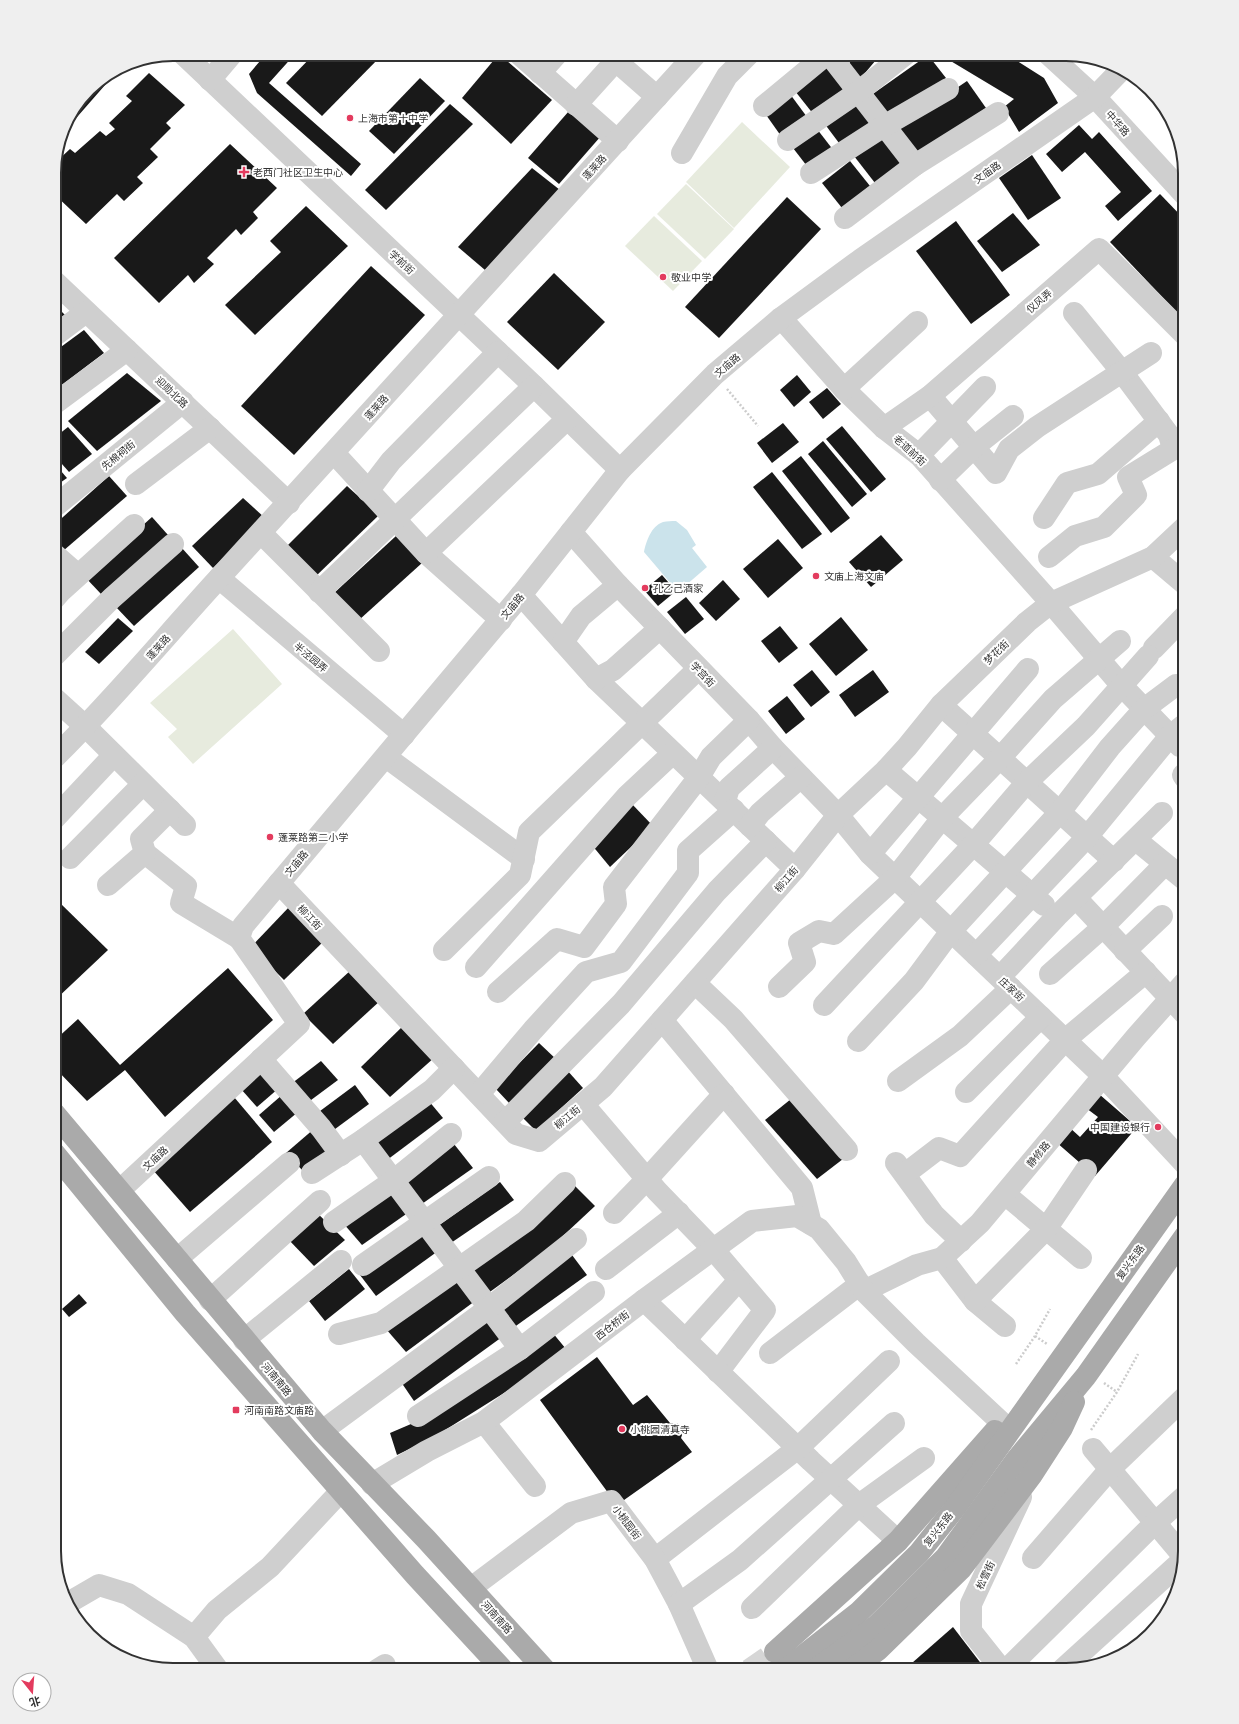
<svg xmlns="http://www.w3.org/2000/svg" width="1239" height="1724" font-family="'PT Sans','Noto Sans SC',sans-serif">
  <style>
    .green { fill: #e7ebde }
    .water { fill: #cbe3eb }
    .building { fill: #191919 }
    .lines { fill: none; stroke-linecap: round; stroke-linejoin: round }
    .major-tunnel { stroke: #d6d6d6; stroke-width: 22; stroke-dasharray: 22 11; stroke-linecap: butt }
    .path { stroke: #ccc; stroke-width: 2.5; stroke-dasharray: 2 2; stroke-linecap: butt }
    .minor { stroke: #cfcfcf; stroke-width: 22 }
    .major { stroke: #aaa; stroke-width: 22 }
    .poi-dot { fill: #e33b5e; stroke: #fff; stroke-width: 1.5 }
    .labels { text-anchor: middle; stroke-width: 4; stroke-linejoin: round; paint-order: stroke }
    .poi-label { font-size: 10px; fill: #323232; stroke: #fff; text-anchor: start }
    .street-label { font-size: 10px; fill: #323232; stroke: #fff }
    .rim { fill: none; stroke: #323232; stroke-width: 2 }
  </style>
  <rect width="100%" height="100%" fill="#fff"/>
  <g class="green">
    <polygon points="742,122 790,167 734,228 686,182"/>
    <polygon points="686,184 734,229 705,259 657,214"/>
    <polygon points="654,216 702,261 673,291 625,246"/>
    <polygon points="233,629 282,684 193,764 168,737 177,729 150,703"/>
  </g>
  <path class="water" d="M676,521L687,530L696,545L692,548L707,567L678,592L644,552C646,542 651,526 663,522C667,521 672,521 676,521Z"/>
  <g class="building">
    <polygon points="266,54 295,54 269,83 361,164 351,176 257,93 249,74"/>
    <polygon points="314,54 383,54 322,116 286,83"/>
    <polygon points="499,54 552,100 511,144 462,98"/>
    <polygon points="840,54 881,54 860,79 846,68 850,62"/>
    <polygon points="939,54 1006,54 1044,78 1058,103 1019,132 1004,107 1014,99"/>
    <polygon points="928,55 946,78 887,118 870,96"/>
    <polygon points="829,65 848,89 814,115 795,91"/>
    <polygon points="120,68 63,133 66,120 94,84"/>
    <polygon points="149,73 185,105 166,123 171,128 150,149 158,157 137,177 143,183 124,201 117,194 86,224 54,194 55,163 70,149 75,153 100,131 106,136 115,129 109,123 132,101 126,96"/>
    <polygon points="420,78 445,101 394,154 369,131"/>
    <polygon points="967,81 986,108 913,158 895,130"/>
    <polygon points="790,94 807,117 781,136 764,112"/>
    <polygon points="856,100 873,123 842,147 824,123"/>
    <polygon points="450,104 473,124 386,210 365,190"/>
    <polygon points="569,111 601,136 559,184 528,158"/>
    <polygon points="1079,125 1092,139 1099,132 1152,191 1118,221 1105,206 1121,192 1085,152 1062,172 1046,154"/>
    <polygon points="817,129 834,151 810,170 793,148"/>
    <polygon points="882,135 902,162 875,183 854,156"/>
    <polygon points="230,144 277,188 253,212 258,218 241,235 236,229 207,258 214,264 194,283 188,275 159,303 114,258"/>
    <polygon points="1032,155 1061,198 1028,220 999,178"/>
    <polygon points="850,161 870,186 842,208 822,183"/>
    <polygon points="532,168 560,190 485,270 458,247"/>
    <polygon points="1160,194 1185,220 1185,321 1110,242"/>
    <polygon points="787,197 821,229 719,338 685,307"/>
    <polygon points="306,206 348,246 255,335 225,305 281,252 270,241"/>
    <polygon points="1013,213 1040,245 1002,272 977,241"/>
    <polygon points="956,221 1010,295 971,324 916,251"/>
    <polygon points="371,266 425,315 294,455 241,406"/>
    <polygon points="554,273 605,322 558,370 507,322"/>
    <polygon points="54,304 65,315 54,323"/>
    <polygon points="84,330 104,353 54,391 54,352"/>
    <polygon points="127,373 161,401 97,451 68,421"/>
    <polygon points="797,375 811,392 794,407 780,390"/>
    <polygon points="827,388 841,404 823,419 809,402"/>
    <polygon points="783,423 799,442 772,463 757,443"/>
    <polygon points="842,426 886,479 871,492 826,439"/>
    <polygon points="68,427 92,454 69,472 54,455 54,438"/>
    <polygon points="823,441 867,494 852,507 808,454"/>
    <polygon points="801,456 850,518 831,533 782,471"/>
    <polygon points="54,463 67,478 54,487"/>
    <polygon points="772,472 822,534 802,549 753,487"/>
    <polygon points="109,476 127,496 63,551 54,541 54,525"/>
    <polygon points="347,486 379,515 315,577 285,548"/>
    <polygon points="243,498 265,518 213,568 192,546"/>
    <polygon points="152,517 168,535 101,594 85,577"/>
    <polygon points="881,535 903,560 871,587 849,562"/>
    <polygon points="396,536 422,563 359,620 333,594"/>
    <polygon points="778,539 803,568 768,598 743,569"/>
    <polygon points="181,547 199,567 134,626 115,606"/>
    <polygon points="662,575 676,591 658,606 644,590"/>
    <polygon points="723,580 740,599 716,621 699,603"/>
    <polygon points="686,597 704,619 685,634 667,612"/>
    <polygon points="841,617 868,650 836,676 809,644"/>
    <polygon points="118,618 133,631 99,664 85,652"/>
    <polygon points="780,626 798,648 779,663 761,641"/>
    <polygon points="812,670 830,692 811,707 793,685"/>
    <polygon points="873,670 889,692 855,717 839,695"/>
    <polygon points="787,696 805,719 786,734 768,711"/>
    <polygon points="631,803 653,826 610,867 591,844"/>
    <polygon points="54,852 62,861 54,869"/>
    <polygon points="59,902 108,950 54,1001 54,907"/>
    <polygon points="290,906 325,940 284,980 251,947"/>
    <polygon points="228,968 273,1020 165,1117 125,1070 87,1101 54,1067 54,1041 78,1019 120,1065"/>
    <polygon points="351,970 381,1000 333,1044 303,1014"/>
    <polygon points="404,1025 435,1057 390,1097 361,1067"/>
    <polygon points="539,1043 557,1060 512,1106 495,1088"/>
    <polygon points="321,1061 338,1080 307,1103 291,1084"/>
    <polygon points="566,1069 583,1088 536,1131 518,1113"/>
    <polygon points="263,1071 279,1088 257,1107 241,1089"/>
    <polygon points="355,1085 369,1104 331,1132 316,1114"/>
    <polygon points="1099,1094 1137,1127 1095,1176 1056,1142 1069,1127 1080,1137 1098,1117 1086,1108"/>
    <polygon points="282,1095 298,1112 274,1132 259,1115"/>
    <polygon points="234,1097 272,1142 190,1212 152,1169"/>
    <polygon points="791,1099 843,1159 817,1179 765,1120"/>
    <polygon points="428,1100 443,1118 387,1160 372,1141"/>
    <polygon points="315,1128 333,1148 304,1172 286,1153"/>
    <polygon points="454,1144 473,1168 419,1206 401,1183"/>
    <polygon points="500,1182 514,1200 448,1245 435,1228"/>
    <polygon points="574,1185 595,1206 550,1248 487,1294 470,1270"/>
    <polygon points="390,1190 409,1212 362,1245 343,1223"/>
    <polygon points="314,1210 345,1240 314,1266 286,1237"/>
    <polygon points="424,1232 438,1251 376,1296 360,1275"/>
    <polygon points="572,1255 587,1275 513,1328 499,1309"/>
    <polygon points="349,1269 365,1289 325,1321 309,1301"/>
    <polygon points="458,1280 475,1301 406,1352 386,1329"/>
    <polygon points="79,1294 87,1303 69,1317 62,1309"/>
    <polygon points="488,1317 502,1337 414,1401 401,1382"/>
    <polygon points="552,1332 566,1349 528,1378 434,1437 397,1455 390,1433 425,1418"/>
    <polygon points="597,1357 633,1405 647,1395 670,1423 677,1423 681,1426 683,1432 681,1438 692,1452 617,1505 540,1400"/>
    <polygon points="953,1627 986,1670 904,1670"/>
  </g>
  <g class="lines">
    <polyline class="major-tunnel" points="749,1670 775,1652"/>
    <g class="path">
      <polyline points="727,389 758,426"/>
      <polyline points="1035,1336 1047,1344"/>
      <polyline points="1016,1364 1035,1336 1050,1309"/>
      <polyline points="1104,1383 1117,1392"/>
      <polyline points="1091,1430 1117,1392 1138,1354"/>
      <polyline points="576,1670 578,1668 583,1670"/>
    </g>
    <g class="minor">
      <polyline points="183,54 534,386 620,470"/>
      <polyline points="519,54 618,141"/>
      <polyline points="608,54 657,97"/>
      <polyline points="829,54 915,165"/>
      <polyline points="1048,54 1095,97 1185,195"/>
      <polyline points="540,73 557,54"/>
      <polyline points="210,80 232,54"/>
      <polyline points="576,105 622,54"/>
      <polyline points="764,106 827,54"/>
      <polyline points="788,140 858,92 906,54"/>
      <polyline points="682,153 727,76 749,54"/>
      <polyline points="811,173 884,126 948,89"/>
      <polyline points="845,218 915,165 998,113"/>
      <polyline points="54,281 289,503"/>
      <polyline points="1074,313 1122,372 1169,435 1173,448"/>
      <polyline points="781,318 844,389 884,428 919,455 1051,603 1122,686 1180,746"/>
      <polyline points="54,336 86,312"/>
      <polyline points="844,389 917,322"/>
      <polyline points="930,396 996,473 1009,449 1037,427 1151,353"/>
      <polyline points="54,404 127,350"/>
      <polyline points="884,428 930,396 1099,249 1185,335"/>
      <polyline points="334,453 426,553 501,620"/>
      <polyline points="919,455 985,387"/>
      <polyline points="940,480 974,447 1013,416"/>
      <polyline points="136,484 210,428"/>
      <polyline points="368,491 391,461 498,352"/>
      <polyline points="54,507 183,402"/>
      <polyline points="1044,518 1067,483 1098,474 1159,421"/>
      <polyline points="571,532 618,585 749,720 773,748 838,815 870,854 1103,1076 1185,1164"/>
      <polyline points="261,533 379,651"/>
      <polyline points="426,553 567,419"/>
      <polyline points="54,554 78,575"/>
      <polyline points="1049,557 1075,536 1104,527 1136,495 1128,477 1185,442"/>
      <polyline points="1153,557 1185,584"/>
      <polyline points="219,578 404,735"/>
      <polyline points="319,592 534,386"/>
      <polyline points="521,595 596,679 795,869"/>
      <polyline points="54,599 61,591 134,525"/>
      <polyline points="563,642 581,616 618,585"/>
      <polyline points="1154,648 1185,616"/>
      <polyline points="54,656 112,598 173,544"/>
      <polyline points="596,679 613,670 660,628"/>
      <polyline points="54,698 86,727 185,825"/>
      <polyline points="941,705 1114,861"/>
      <polyline points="386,757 524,859"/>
      <path d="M54,758C112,701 164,638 219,578C378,404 537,229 696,54"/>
      <polyline points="886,770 1044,905"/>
      <polyline points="1185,778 1183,775 1185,773"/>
      <polyline points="725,801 729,788 773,748"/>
      <polyline points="54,819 114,755"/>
      <polyline points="750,826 760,813 801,777"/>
      <polyline points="1136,840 1185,880"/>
      <polyline points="145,853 186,886 181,903 239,938"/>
      <polyline points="870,854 1028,669"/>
      <polyline points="70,858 143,784"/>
      <polyline points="279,883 516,1134 539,1141 603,1087 795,869 838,815 886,770 907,747 941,705 1027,622 1051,603 1153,557 1185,527"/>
      <polyline points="108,885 145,853 141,839 170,810"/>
      <polyline points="1076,898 1185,1014"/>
      <polyline points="444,950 520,875 529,832 698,669"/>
      <polyline points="1125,951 1162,916"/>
      <polyline points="976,955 1087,837 1170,736 1185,724"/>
      <polyline points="476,967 627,796 673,753"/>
      <polyline points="1050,974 1103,927 1165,864"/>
      <polyline points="1000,977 1057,916 1162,813"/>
      <polyline points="695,983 733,1019 847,1150"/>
      <polyline points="779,987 805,962 799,943 819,931 834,934 895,878 942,818 1000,758 1053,699 1120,641"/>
      <polyline points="498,992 557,939 584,947 616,904 614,887 699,777 711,757 749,720"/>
      <polyline points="824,1005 973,845 1027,782 1086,726 1148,656"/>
      <polyline points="662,1020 802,1188 811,1224"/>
      <polyline points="858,1041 914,981 951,931 1060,812 1110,747 1144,709 1176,685"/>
      <polyline points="261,1059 321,1128 341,1155"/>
      <polyline points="898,1081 960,1036 1011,988"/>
      <polyline points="966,1092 1041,1017"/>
      <polyline points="479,1094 533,1030 586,972 621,962 688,873 688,851 734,810"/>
      <polyline points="583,1104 657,1191 713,1249 765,1310 718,1372"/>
      <polyline points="505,1122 621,1004 717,891 766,841"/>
      <polyline points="363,1140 520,1349"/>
      <polyline points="896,1163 934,1215 961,1241"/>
      <polyline points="312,1173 363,1140 432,1090 454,1068"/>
      <polyline points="905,1174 939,1148 960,1156 1065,1040 1146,972"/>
      <polyline points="120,1190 299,1024 239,938 243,926 521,595 620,470 715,374 781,318 860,260 1095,97 1122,69"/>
      <polyline points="1005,1194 1081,1258"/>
      <polyline points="614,1213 647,1179 724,1094"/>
      <polyline points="334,1222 393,1181 451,1134"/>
      <polyline points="942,1258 975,1301 1005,1326"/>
      <polyline points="177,1259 289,1163"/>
      <polyline points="363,1265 489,1177"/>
      <polyline points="606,1269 679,1213"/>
      <polyline points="864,1291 917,1265 942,1258 980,1223 1136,1037 1185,982"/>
      <polyline points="210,1300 320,1201"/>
      <polyline points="644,1300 811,1461 898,1541"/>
      <polyline points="975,1301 1046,1229 1086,1170"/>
      <polyline points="339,1334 381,1323 526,1221 565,1183"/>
      <polyline points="244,1340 341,1261"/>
      <polyline points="685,1340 739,1280"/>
      <polyline points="770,1353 860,1284"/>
      <polyline points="418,1416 520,1349 594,1292"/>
      <polyline points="484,1422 535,1486"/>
      <polyline points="322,1431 489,1308 576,1239"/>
      <polyline points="1093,1449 1184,1557"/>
      <polyline points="372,1484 427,1451 484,1422 644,1300 752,1221 797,1216 819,1229 846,1262 864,1291 916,1343 1002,1423"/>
      <polyline points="1033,1558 1110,1469 1185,1397"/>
      <polyline points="655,1559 798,1448 889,1361"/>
      <polyline points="471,1588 571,1513 611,1501 655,1559 679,1604 708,1670"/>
      <polyline points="68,1603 99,1585 128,1594 194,1637 218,1670"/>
      <polyline points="679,1604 740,1560 894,1423"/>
      <polyline points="752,1608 859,1505 924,1458"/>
      <polyline points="194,1637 217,1610 270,1567 341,1491"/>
      <polyline points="377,1670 385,1665"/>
      <polyline points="1002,1670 971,1631 971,1604 1021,1497"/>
      <polyline points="1006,1670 1155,1523 1185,1496"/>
      <polyline points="1062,1670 1183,1560"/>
    </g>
    <g class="major">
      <polyline points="54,1113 322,1431 426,1539 545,1670"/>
      <polyline points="54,1153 185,1313 415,1575 503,1670"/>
      <polyline points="775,1652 898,1541 995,1431"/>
      <polyline points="785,1670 858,1613 919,1553 955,1508 1185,1185"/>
      <polyline points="815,1670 876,1626 946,1557 1017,1459 1086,1376 1185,1236"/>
      <polyline points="851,1670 878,1650 961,1569 1031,1476 1062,1428 1074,1402"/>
    </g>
  </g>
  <g class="poi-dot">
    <circle cx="350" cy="118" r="4"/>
    <path d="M242 166h4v4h4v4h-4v4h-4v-4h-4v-4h4z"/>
    <circle cx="663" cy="277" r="4"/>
    <circle cx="816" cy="576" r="4"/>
    <circle cx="645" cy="588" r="4"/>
    <circle cx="270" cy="837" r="4"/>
    <circle cx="1158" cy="1127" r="4"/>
    <rect x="232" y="1406" width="8" height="8" rx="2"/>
    <circle cx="622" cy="1429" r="4"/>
  </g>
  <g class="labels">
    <g class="poi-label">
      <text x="358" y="122">上海市第十中学</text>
      <text x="253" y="176">老西门社区卫生中心</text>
      <text x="671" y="281">敬业中学</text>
      <text x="824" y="580">文庙上海文庙</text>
      <text x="653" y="592">孔乙己酒家</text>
      <text x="278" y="841">蓬莱路第二小学</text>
      <text x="1150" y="1131" text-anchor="end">中国建设银行</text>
      <text x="244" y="1414">河南南路文庙路</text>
      <text x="630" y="1433">小桃园清真寺</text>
    </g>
    <g class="street-label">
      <text transform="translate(1118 123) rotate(48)" y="4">中华路</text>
      <text transform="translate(594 167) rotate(-48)" y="4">蓬莱路</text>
      <text transform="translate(987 172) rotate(-35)" y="4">文庙路</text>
      <text transform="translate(402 262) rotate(43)" y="4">学前街</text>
      <text transform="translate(1039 301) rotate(-41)" y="4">仪风弄</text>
      <text transform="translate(727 365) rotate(-41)" y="4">文庙路</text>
      <text transform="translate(172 392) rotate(43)" y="4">迎勋北路</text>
      <text transform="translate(376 407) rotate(-48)" y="4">蓬莱路</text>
      <text transform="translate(910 450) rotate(42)" y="4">老道前街</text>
      <text transform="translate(118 455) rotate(-39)" y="4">先棉祠街</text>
      <text transform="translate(512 606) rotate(-50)" y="4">文庙路</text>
      <text transform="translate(158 647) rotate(-48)" y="4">蓬莱路</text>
      <text transform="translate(996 652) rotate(-44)" y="4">梦花街</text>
      <text transform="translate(311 657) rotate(40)" y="4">半泾园弄</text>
      <text transform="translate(703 674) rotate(46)" y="4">学宫街</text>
      <text transform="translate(296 863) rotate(-50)" y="4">文庙路</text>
      <text transform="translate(786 879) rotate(-49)" y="4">柳江街</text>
      <text transform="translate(310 917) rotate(46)" y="4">柳江街</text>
      <text transform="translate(1012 989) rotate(43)" y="4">庄家街</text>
      <text transform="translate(567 1117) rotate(-40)" y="4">柳江街</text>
      <text transform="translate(1038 1154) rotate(-50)" y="4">静修路</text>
      <text transform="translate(155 1158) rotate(-43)" y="4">文庙路</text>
      <text transform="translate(1130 1262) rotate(-54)" y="4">复兴东路</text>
      <text transform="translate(612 1325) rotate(-38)" y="4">西仓桥街</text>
      <text transform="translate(277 1379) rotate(50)" y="4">河南南路</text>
      <text transform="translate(627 1522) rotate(53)" y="4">小桃园街</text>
      <text transform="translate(938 1529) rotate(-52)" y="4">复兴东路</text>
      <text transform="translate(985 1575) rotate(-65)" y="4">松雪街</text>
      <text transform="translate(497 1617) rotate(48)" y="4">河南南路</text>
    </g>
  </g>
  <path d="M0 0H1239V1724H0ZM173 61H1066A112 112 0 0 1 1178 173V1551A112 112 0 0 1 1066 1663H173A112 112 0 0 1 61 1551V173A112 112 0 0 1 173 61Z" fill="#efefef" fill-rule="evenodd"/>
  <path class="rim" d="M173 61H1066A112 112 0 0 1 1178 173V1551A112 112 0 0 1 1066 1663H173A112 112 0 0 1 61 1551V173A112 112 0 0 1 173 61Z"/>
  <g transform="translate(32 1692) rotate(163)"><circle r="19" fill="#ffffff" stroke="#adadad"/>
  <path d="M0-3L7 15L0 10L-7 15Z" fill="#e33b5e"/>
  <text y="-6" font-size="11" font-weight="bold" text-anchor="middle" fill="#323232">北</text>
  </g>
</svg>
